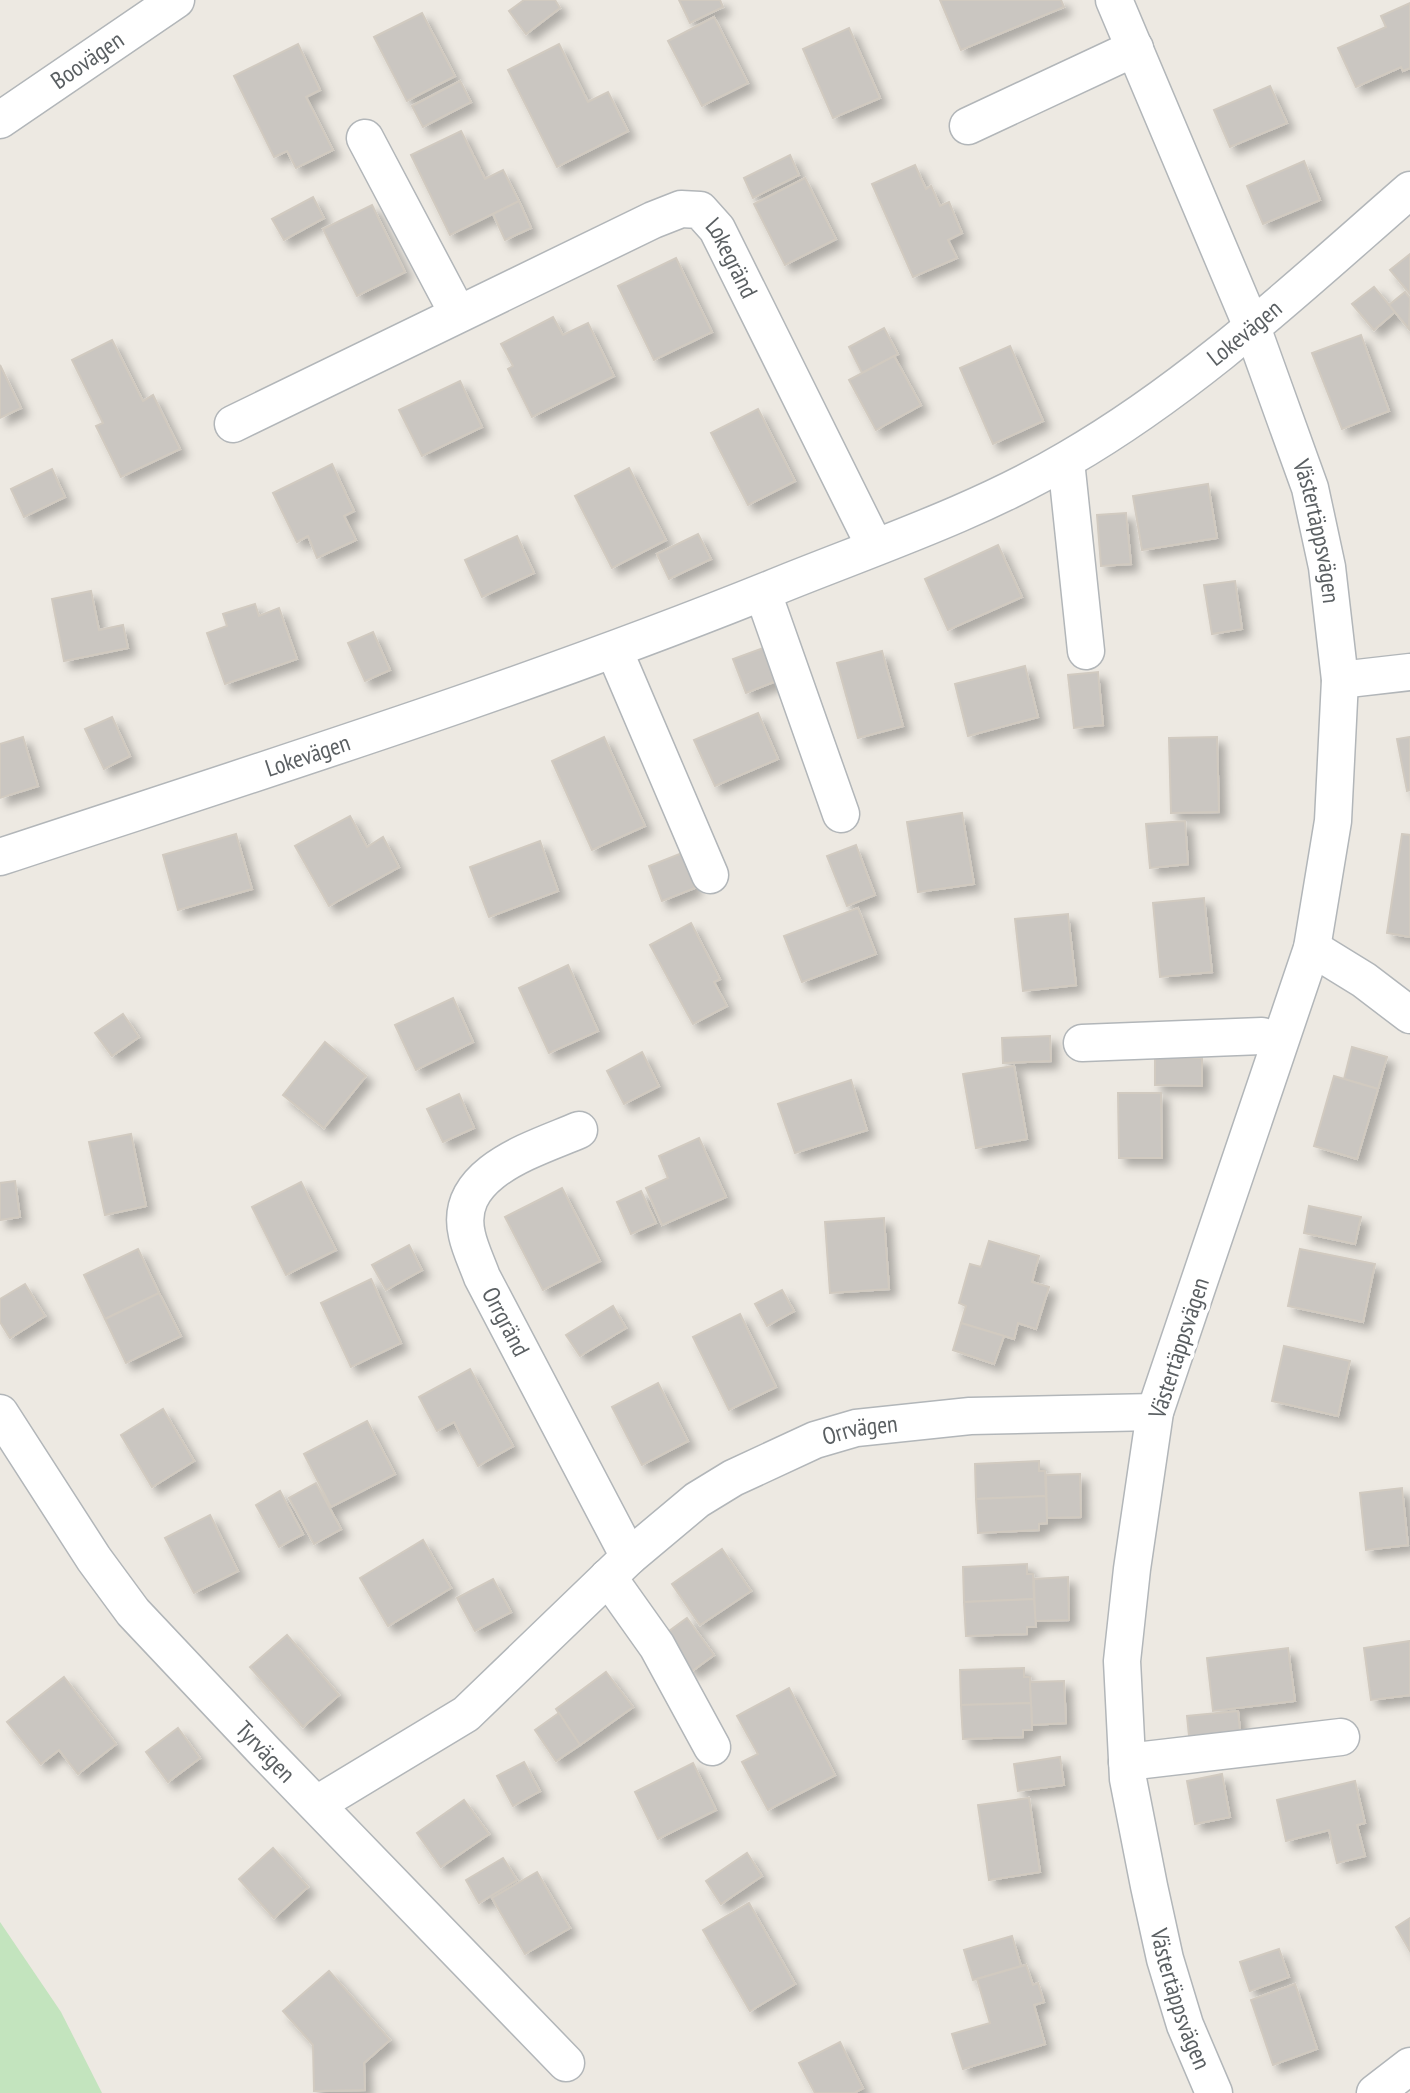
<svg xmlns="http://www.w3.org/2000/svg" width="1410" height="2093" font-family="'PT Sans Narrow',sans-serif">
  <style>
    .green { fill: #c3e4be }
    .building { fill: #cac6c1; stroke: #d1cac0; stroke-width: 2; filter: url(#shadow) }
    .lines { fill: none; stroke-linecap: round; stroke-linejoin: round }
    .minor-casing { stroke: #b2b6b9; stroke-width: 39 }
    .minor { stroke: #fff; stroke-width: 36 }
    .labels { text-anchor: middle; stroke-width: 8; stroke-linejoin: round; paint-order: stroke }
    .street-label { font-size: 24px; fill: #5a5f62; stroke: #fff }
  </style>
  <defs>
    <filter id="shadow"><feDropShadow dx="7" dy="7" stdDeviation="4" flood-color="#0004"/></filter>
  </defs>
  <rect width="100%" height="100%" fill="#ede9e2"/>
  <polygon class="green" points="0,1922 61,2012 102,2093 0,2093"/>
  <g class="building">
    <polygon points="524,0 555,0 560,8 526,34 509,11"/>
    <polygon points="679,0 720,0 723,7 690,23"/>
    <polygon points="940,0 1061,0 1064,7 961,50"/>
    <polygon points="1410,3 1410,68 1403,71 1401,67 1356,87 1338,48 1386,27 1381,16"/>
    <polygon points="422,13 455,76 407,101 374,37"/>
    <polygon points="714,17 748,83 702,106 668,41"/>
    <polygon points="849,28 880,98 833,118 803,49"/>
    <polygon points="298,44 320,90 306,97 333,150 296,168 287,151 274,157 234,76"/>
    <polygon points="559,44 588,102 608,92 628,131 557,167 508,70"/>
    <polygon points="460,81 471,102 423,127 412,106"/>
    <polygon points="1270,86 1287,123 1230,147 1214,110"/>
    <polygon points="461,131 485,179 503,170 519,201 450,235 411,155"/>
    <polygon points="790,155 799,175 753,198 744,178"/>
    <polygon points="1304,161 1320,200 1263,224 1247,186"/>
    <polygon points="915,165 926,189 931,186 940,206 949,202 962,233 948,240 957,258 913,277 872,184"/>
    <polygon points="805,178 836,239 785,265 754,204"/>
    <polygon points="313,197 324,218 284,240 272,219"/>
    <polygon points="519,201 531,228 505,240 493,214"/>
    <polygon points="372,205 405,272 357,296 323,229"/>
    <polygon points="1410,254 1410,294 1390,270"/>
    <polygon points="676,258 712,332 654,360 618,286"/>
    <polygon points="1374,287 1395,312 1374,330 1352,304"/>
    <polygon points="1405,292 1410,298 1409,329 1389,305"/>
    <polygon points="553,317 563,335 588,323 614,376 532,417 508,369 513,366 501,344"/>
    <polygon points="884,328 898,354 862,373 849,347"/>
    <polygon points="1361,335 1389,411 1342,429 1312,353"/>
    <polygon points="112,340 143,401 153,395 180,449 121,477 96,426 103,423 72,360"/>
    <polygon points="1010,346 1043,421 993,444 960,368"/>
    <polygon points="894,356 921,405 876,430 849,380"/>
    <polygon points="0,365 21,408 0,418"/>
    <polygon points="460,381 482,427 422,456 399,410"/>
    <polygon points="758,409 795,481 748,505 711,433"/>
    <polygon points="332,464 354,511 344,516 356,540 317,558 308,536 297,542 273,493"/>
    <polygon points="629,468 666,540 612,568 575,496"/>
    <polygon points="52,469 65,497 24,517 11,489"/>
    <polygon points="1208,484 1217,538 1142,550 1133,496"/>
    <polygon points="1126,513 1131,564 1101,566 1097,515"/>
    <polygon points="698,534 711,559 669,579 657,554"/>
    <polygon points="517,536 534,573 482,597 465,560"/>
    <polygon points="998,545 1022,597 948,630 925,579"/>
    <polygon points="1235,581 1242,629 1212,634 1204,585"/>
    <polygon points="91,591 99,630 123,625 128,648 64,661 52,599"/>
    <polygon points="255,604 259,616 279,608 297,659 225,684 207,633 227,626 223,614"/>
    <polygon points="373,632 390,670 365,681 348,643"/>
    <polygon points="766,647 779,680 746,693 733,659"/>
    <polygon points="882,651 903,726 858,738 837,663"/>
    <polygon points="1025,666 1038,717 968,736 955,684"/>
    <polygon points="1098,672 1103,725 1074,728 1068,675"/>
    <polygon points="758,713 778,759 715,786 694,740"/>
    <polygon points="112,717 130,756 104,769 85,729"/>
    <polygon points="23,737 38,786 0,798 0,744"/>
    <polygon points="604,737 645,826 592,850 552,761"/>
    <polygon points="1217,737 1219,812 1171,813 1169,738"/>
    <polygon points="1410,737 1410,790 1407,791 1397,739"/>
    <polygon points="962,813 974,884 918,892 907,822"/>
    <polygon points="350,816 367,847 383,837 399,867 329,906 295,846"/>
    <polygon points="1185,821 1188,864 1150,868 1146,824"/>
    <polygon points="236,834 252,889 178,910 163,855"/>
    <polygon points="1402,834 1410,835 1410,937 1387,933"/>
    <polygon points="540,841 558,891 489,917 470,867"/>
    <polygon points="856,845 875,895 847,906 827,856"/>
    <polygon points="682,853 695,888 662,901 649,866"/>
    <polygon points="1204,898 1212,972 1160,977 1153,903"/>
    <polygon points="858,908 876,954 802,982 784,936"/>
    <polygon points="1068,914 1076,985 1023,991 1015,919"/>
    <polygon points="691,923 720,979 714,982 727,1006 693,1024 650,945"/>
    <polygon points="568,965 598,1031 549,1053 519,988"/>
    <polygon points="453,998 473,1042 416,1070 395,1025"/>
    <polygon points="123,1014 139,1037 112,1056 95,1033"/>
    <polygon points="1050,1036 1051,1061 1003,1063 1002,1038"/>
    <polygon points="325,1042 366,1076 324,1128 283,1095"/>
    <polygon points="1352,1047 1387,1057 1378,1089 1344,1079"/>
    <polygon points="642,1052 659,1086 624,1104 607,1071"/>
    <polygon points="1155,1058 1202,1058 1202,1086 1155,1085"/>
    <polygon points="1014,1066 1027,1139 976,1148 963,1074"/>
    <polygon points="1334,1076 1378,1089 1357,1159 1314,1146"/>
    <polygon points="851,1080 867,1130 795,1153 778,1104"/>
    <polygon points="1118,1093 1161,1093 1162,1158 1119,1158"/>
    <polygon points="459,1094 474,1128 443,1142 427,1109"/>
    <polygon points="131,1134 146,1206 105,1215 89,1142"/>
    <polygon points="699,1138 726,1197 662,1225 646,1188 668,1178 659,1156"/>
    <polygon points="15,1181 20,1217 0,1220 0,1183"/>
    <polygon points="301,1182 336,1250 286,1275 252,1207"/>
    <polygon points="562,1188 600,1261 543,1290 505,1217"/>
    <polygon points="641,1191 656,1223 631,1234 617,1202"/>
    <polygon points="1309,1206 1361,1217 1355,1244 1304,1233"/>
    <polygon points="884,1218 889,1289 830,1293 825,1222"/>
    <polygon points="989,1241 1039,1256 1032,1282 1049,1287 1036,1329 1018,1323 1014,1339 961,1323 966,1306 959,1303 970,1264 981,1267"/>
    <polygon points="409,1245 422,1270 386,1290 372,1265"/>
    <polygon points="138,1249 159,1293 105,1319 84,1275"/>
    <polygon points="1300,1249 1375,1264 1363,1322 1288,1306"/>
    <polygon points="371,1279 401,1343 351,1367 321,1303"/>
    <polygon points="25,1284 45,1316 10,1338 0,1322 0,1299"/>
    <polygon points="782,1290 794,1311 767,1326 755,1304"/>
    <polygon points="159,1293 181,1336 126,1363 105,1319"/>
    <polygon points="613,1306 626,1328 580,1356 566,1335"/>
    <polygon points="740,1314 776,1387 729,1410 693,1337"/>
    <polygon points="961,1323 1004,1336 994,1364 953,1350"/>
    <polygon points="1284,1346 1350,1361 1338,1416 1272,1401"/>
    <polygon points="470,1369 513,1446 478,1466 454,1422 437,1431 419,1397"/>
    <polygon points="658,1383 688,1441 642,1465 612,1407"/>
    <polygon points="163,1409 194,1461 152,1487 121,1435"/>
    <polygon points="367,1421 395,1474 331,1507 304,1454"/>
    <polygon points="1039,1461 1039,1471 1045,1471 1046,1496 976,1499 975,1464"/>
    <polygon points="1080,1474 1081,1517 1047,1518 1046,1475"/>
    <polygon points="316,1483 341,1529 314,1544 289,1498"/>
    <polygon points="1402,1488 1408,1545 1366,1550 1360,1493"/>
    <polygon points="280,1491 303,1534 279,1547 256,1505"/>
    <polygon points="1046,1496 1047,1523 1039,1524 1039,1530 978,1533 976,1499"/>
    <polygon points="210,1515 238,1571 194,1593 165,1538"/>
    <polygon points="423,1540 451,1588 388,1626 360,1578"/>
    <polygon points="722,1549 751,1591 700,1625 672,1584"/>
    <polygon points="1027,1564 1027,1574 1033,1574 1034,1599 964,1602 963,1567"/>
    <polygon points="1068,1577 1069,1620 1035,1621 1034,1579"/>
    <polygon points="493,1579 511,1612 475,1631 457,1598"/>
    <polygon points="1034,1599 1036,1627 1027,1627 1027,1634 966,1636 964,1602"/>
    <polygon points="687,1618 714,1655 692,1671 665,1634"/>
    <polygon points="287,1635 339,1695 303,1727 250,1667"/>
    <polygon points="1410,1641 1410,1695 1371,1700 1364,1648"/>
    <polygon points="1288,1648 1295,1701 1213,1711 1207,1658"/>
    <polygon points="1024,1668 1024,1677 1030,1677 1031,1703 961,1705 960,1670"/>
    <polygon points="606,1672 633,1707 580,1745 556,1709"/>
    <polygon points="64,1677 116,1744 78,1774 59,1750 41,1764 7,1722"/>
    <polygon points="1064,1681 1066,1723 1032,1725 1030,1682"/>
    <polygon points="789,1688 835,1775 768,1810 742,1762 758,1754 737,1716"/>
    <polygon points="1031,1703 1032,1730 1023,1730 1023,1737 963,1739 961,1705"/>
    <polygon points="1238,1711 1241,1740 1190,1746 1187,1716"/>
    <polygon points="559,1713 580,1745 556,1761 535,1730"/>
    <polygon points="178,1728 200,1758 168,1782 146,1752"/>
    <polygon points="1060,1757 1064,1785 1018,1791 1014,1764"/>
    <polygon points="524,1762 540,1791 513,1806 497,1776"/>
    <polygon points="693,1763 716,1810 658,1839 635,1792"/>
    <polygon points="1222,1774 1230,1817 1195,1824 1187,1781"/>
    <polygon points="1355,1781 1365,1823 1357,1825 1365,1856 1337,1863 1329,1830 1286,1841 1277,1800"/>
    <polygon points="1029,1798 1040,1872 989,1880 978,1805"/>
    <polygon points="464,1800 489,1834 441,1867 417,1833"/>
    <polygon points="273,1848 308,1887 274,1918 239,1879"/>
    <polygon points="747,1853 762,1876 721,1904 706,1881"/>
    <polygon points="503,1858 517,1880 479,1903 466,1880"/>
    <polygon points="537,1872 570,1928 525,1954 492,1898"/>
    <polygon points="749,1903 795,1984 750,2011 703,1930"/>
    <polygon points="1410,1918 1410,1951 1396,1927"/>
    <polygon points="1012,1936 1021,1966 973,1980 964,1950"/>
    <polygon points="1279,1949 1289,1977 1250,1991 1240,1962"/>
    <polygon points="1026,1965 1033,1985 1038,1983 1044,2002 1034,2005 1045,2044 963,2069 952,2034 990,2023 977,1979"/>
    <polygon points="329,1971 390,2040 364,2063 365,2090 314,2091 313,2045 283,2011"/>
    <polygon points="1295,1984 1317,2049 1273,2065 1251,2000"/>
    <polygon points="840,2042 863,2088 854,2093 815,2093 799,2063"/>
  </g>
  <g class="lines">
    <g class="minor-casing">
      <g id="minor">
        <path id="s1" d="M1114,0L1252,327L1310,488L1327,567L1340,680L1333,821L1312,948L1155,1412L1132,1569L1122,1661L1128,1779L1149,1886L1165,1959L1185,2025L1214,2093"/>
        <path id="s2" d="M0,120L176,0"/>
        <polyline points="968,126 1135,48"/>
        <polyline points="365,138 458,314"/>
        <path id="s3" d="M233,424L653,220L681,209L700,210L717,229L875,547"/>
        <polyline points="1066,461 1086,651"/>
        <polyline points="763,593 841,814"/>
        <polyline points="614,650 710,875"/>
        <polyline points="1340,680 1410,672"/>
        <path id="s4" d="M0,857C263,770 529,687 785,583C880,545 980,511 1068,459C1194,386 1301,285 1410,190"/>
        <polyline points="1312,948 1364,980 1410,1015"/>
        <polyline points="1082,1043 1262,1036 1279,1041"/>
        <path id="s5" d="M579,1130C535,1149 452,1172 467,1235C470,1249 477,1263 482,1277L629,1557"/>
        <path id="s6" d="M0,1413L94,1559L133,1612L265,1752L566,2063"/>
        <polyline points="608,1577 657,1646 712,1747"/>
        <polyline points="1127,1762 1341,1737"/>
        <path id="s7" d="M317,1804L466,1714L629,1557L697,1500L733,1478L815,1440L856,1428L970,1416L1155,1412"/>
        <polyline points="1375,2093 1410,2066"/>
      </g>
    </g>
    <use href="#minor" class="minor"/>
  </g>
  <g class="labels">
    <g class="street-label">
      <text dy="8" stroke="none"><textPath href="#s2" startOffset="106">Boovägen</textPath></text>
      <text dy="8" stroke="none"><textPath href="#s3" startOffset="574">Lokegränd</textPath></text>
      <text dy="8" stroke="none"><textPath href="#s4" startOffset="1358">Lokevägen</textPath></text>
      <text dy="8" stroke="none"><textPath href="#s1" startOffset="570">Västertäppsvägen</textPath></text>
      <text dy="8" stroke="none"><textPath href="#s4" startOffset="324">Lokevägen</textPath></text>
      <text dy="8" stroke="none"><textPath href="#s5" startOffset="264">Orrgränd</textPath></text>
      <text transform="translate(1179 1348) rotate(-72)" y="8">Västertäppsvägen</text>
      <text dy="8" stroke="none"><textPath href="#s7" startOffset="668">Orrvägen</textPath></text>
      <text dy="8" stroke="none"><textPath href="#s6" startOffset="432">Tyrvägen</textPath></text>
      <text dy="8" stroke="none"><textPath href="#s1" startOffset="2076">Västertäppsvägen</textPath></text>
    </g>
  </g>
</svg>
